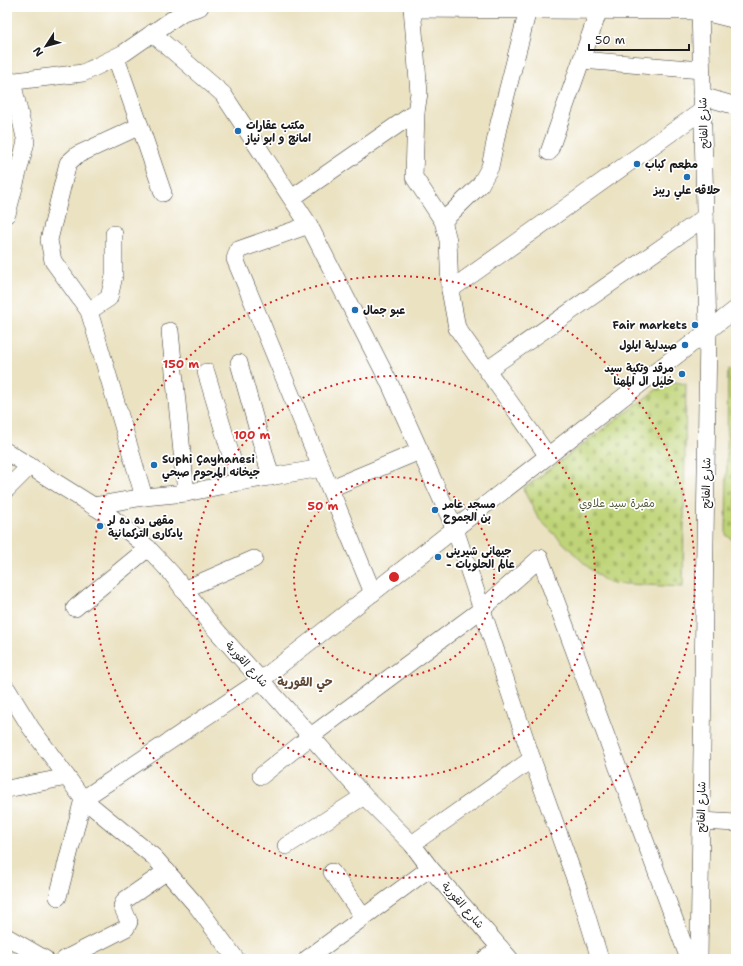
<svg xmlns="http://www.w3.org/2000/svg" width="743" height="966" font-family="'Shantell Sans','Playpen Sans Arabic',sans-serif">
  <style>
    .cemetery { fill: url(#cemetery-stones); stroke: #6e784a }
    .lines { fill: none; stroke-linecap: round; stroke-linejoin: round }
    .minor-casing { stroke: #3b3a35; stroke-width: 18 }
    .minor { stroke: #fff; stroke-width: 17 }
    .ring { fill: none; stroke: #d62828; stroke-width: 2; stroke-dasharray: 2 4 }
    .poi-dot { fill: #1f6fb2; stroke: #fff; stroke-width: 1.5 }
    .labels { text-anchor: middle; stroke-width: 3.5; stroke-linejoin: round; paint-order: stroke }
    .street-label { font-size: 11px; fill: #1c1c1c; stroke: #fff }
    .poi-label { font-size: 11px; font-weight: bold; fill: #1c1c1c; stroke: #fff; text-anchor: start }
    .park-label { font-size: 11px; fill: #555c3c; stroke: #fff }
    .neighbourhood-label { font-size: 12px; font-weight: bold; fill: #5f4735; stroke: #fff }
    .centre { fill: #d62828; stroke: #fff; stroke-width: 2 }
    .ring-label { font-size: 12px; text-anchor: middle; font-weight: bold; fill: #d62828; stroke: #fff; stroke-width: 3.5; stroke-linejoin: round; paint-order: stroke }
  </style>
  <defs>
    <pattern id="cemetery-stones" width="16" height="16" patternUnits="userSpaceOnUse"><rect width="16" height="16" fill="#bfd478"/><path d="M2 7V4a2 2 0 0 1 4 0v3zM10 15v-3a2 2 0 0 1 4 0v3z" fill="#a4b567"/></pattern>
  </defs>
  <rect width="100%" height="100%" fill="#fff"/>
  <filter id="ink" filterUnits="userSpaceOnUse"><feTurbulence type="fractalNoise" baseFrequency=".025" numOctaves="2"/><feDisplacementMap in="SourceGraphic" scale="8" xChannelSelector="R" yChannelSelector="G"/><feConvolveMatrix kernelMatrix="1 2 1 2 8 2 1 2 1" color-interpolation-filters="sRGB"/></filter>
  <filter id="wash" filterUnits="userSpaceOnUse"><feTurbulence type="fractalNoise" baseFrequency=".012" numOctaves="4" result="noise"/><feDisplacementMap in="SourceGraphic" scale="16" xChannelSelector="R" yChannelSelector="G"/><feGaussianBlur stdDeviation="0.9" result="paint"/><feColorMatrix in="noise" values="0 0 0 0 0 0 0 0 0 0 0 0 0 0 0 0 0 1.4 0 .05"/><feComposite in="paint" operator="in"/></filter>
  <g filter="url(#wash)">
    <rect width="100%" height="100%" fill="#ebe2c2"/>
    <g class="cemetery">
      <polygon points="728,369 736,371 736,542 726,535"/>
      <polygon points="668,381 686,384 683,587 608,583 588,567 538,518 523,489"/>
    </g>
  </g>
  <g filter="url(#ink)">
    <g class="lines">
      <g class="minor-casing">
        <g id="minor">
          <polyline points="412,7 419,93 416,112 414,177 443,221 448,240 450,290 457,328 548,456"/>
          <polyline points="412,9 700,11 736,20"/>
          <polyline points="152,33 223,94 309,225 389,382 455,529 532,759 579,890 600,959"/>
          <polyline points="116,58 140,126 77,155 68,163 49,240 53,261 89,311 144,497"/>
          <polyline points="582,60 701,70"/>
          <polyline points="7,82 83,73 124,53 183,12 200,7"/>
          <polyline points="702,96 736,106"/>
          <polyline points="140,126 163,193"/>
          <polyline points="549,152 599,10"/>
          <polyline points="292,198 416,112"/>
          <polyline points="7,214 26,142 12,81"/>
          <polyline points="443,221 480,185 490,167 499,123 528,10"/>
          <polyline points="309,225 238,250 235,259 373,593"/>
          <polyline points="450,290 703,110"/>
          <polyline points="89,311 109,298 114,276 114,234"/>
          <polyline points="170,331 186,493"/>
          <polyline points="239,363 271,477"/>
          <polyline points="487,370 705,217"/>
          <polyline points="206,372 239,482"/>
          <polyline points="7,452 111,517 148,548 172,574 208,621 364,796 412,844 430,868 510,959"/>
          <polyline points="331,488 420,451"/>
          <polyline points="7,489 30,466"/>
          <polyline points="93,506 144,497 186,493 239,482 322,468"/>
          <polyline points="183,590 254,559"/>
          <polyline points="75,608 148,548"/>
          <polyline points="7,689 31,728 83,799 154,857 196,905 236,959"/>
          <polyline points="261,776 311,736 482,609 540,558 689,959"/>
          <polyline points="7,789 67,777"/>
          <polyline points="701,821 736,823"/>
          <polyline points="412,844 532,759"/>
          <polyline points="286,846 364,796"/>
          <polyline points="332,872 363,917"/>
          <polyline points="58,897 83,799 261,680 736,309"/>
          <polyline points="7,937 45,959"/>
          <polyline points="65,959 126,928 129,922 122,906 125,900 167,871"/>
          <polyline points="307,959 430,868"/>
          <polyline points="485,959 500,948"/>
          <polyline points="699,959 708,332 700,7"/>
        </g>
      </g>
      <use href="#minor" class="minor"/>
    </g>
  </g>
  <g class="ring">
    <circle cx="394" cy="577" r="100"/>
    <circle cx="394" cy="577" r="201"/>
    <circle cx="394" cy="577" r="301"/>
  </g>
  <g class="poi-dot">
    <circle cx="238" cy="131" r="4"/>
    <circle cx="637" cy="164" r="4"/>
    <circle cx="687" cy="177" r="4"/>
    <circle cx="355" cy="310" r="4"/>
    <circle cx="695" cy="325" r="4"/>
    <circle cx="685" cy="345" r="4"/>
    <circle cx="682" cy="374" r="4"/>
    <circle cx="154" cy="465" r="4"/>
    <circle cx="435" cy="510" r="4"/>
    <circle cx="100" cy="526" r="4"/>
    <circle cx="438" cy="557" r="4"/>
  </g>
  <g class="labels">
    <g class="street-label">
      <text transform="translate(703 123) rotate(-92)" y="4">شارع الفاتح</text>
      <text transform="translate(706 483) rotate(-89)" y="4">شارع الفاتح</text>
      <text transform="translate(247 664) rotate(48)" y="4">شارع القورية</text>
      <text transform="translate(701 807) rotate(-89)" y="4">شارع الفاتح</text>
      <text transform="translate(463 905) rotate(49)" y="4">شارع القورية</text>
    </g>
    <g class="poi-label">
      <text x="246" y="129">مكتب عقارات<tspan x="246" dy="13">امانج و ابو نياز</tspan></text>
      <text x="645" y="168">مطعم كباب</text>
      <text x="687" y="194" text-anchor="middle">حلاقه علي ريبز</text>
      <text x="363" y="314">عبو جمال</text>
      <text x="687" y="329" text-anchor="end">Fair markets</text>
      <text x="677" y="349" text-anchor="end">صيدلية ايلول</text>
      <text x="674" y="372" text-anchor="end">مرقد وتكية سيد<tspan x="674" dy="13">خليل ال المهنا</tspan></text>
      <text x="162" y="463">Suphi Çayhanesi<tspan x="162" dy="13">جيخانه المرحوم صبحي</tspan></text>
      <text x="443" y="508">مسجد عامر<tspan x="443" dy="13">بن الجموح</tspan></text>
      <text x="108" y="524">مقهى ده ده لر<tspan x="108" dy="13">يادكارى التركمانية</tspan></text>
      <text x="446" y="555">جیهانی شیرینی<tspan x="446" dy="13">- عالم الحلويات</tspan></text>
    </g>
    <g class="park-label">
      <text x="617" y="507">مقبرة سيد علاوي</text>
    </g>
    <g class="neighbourhood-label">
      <text x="305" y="686">حي القورية</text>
    </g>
  </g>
  <circle cx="394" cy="577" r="6" class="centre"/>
  <g class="ring-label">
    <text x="181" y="368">150 m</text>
    <text x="252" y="439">100 m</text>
    <text x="323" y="510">50 m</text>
  </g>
  <rect width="743" height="966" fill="none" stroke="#fff" stroke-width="24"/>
  <g transform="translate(46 46) rotate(234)" stroke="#ffffff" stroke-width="3" paint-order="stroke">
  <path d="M0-3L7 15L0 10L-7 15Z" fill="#1c1c1c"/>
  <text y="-6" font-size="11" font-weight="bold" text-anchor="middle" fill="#1c1c1c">N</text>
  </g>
  <path d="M589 44v6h100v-6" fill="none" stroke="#1c1c1c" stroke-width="2"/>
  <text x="595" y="44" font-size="12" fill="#1c1c1c" stroke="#ffffff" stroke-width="3" paint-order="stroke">50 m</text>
</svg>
